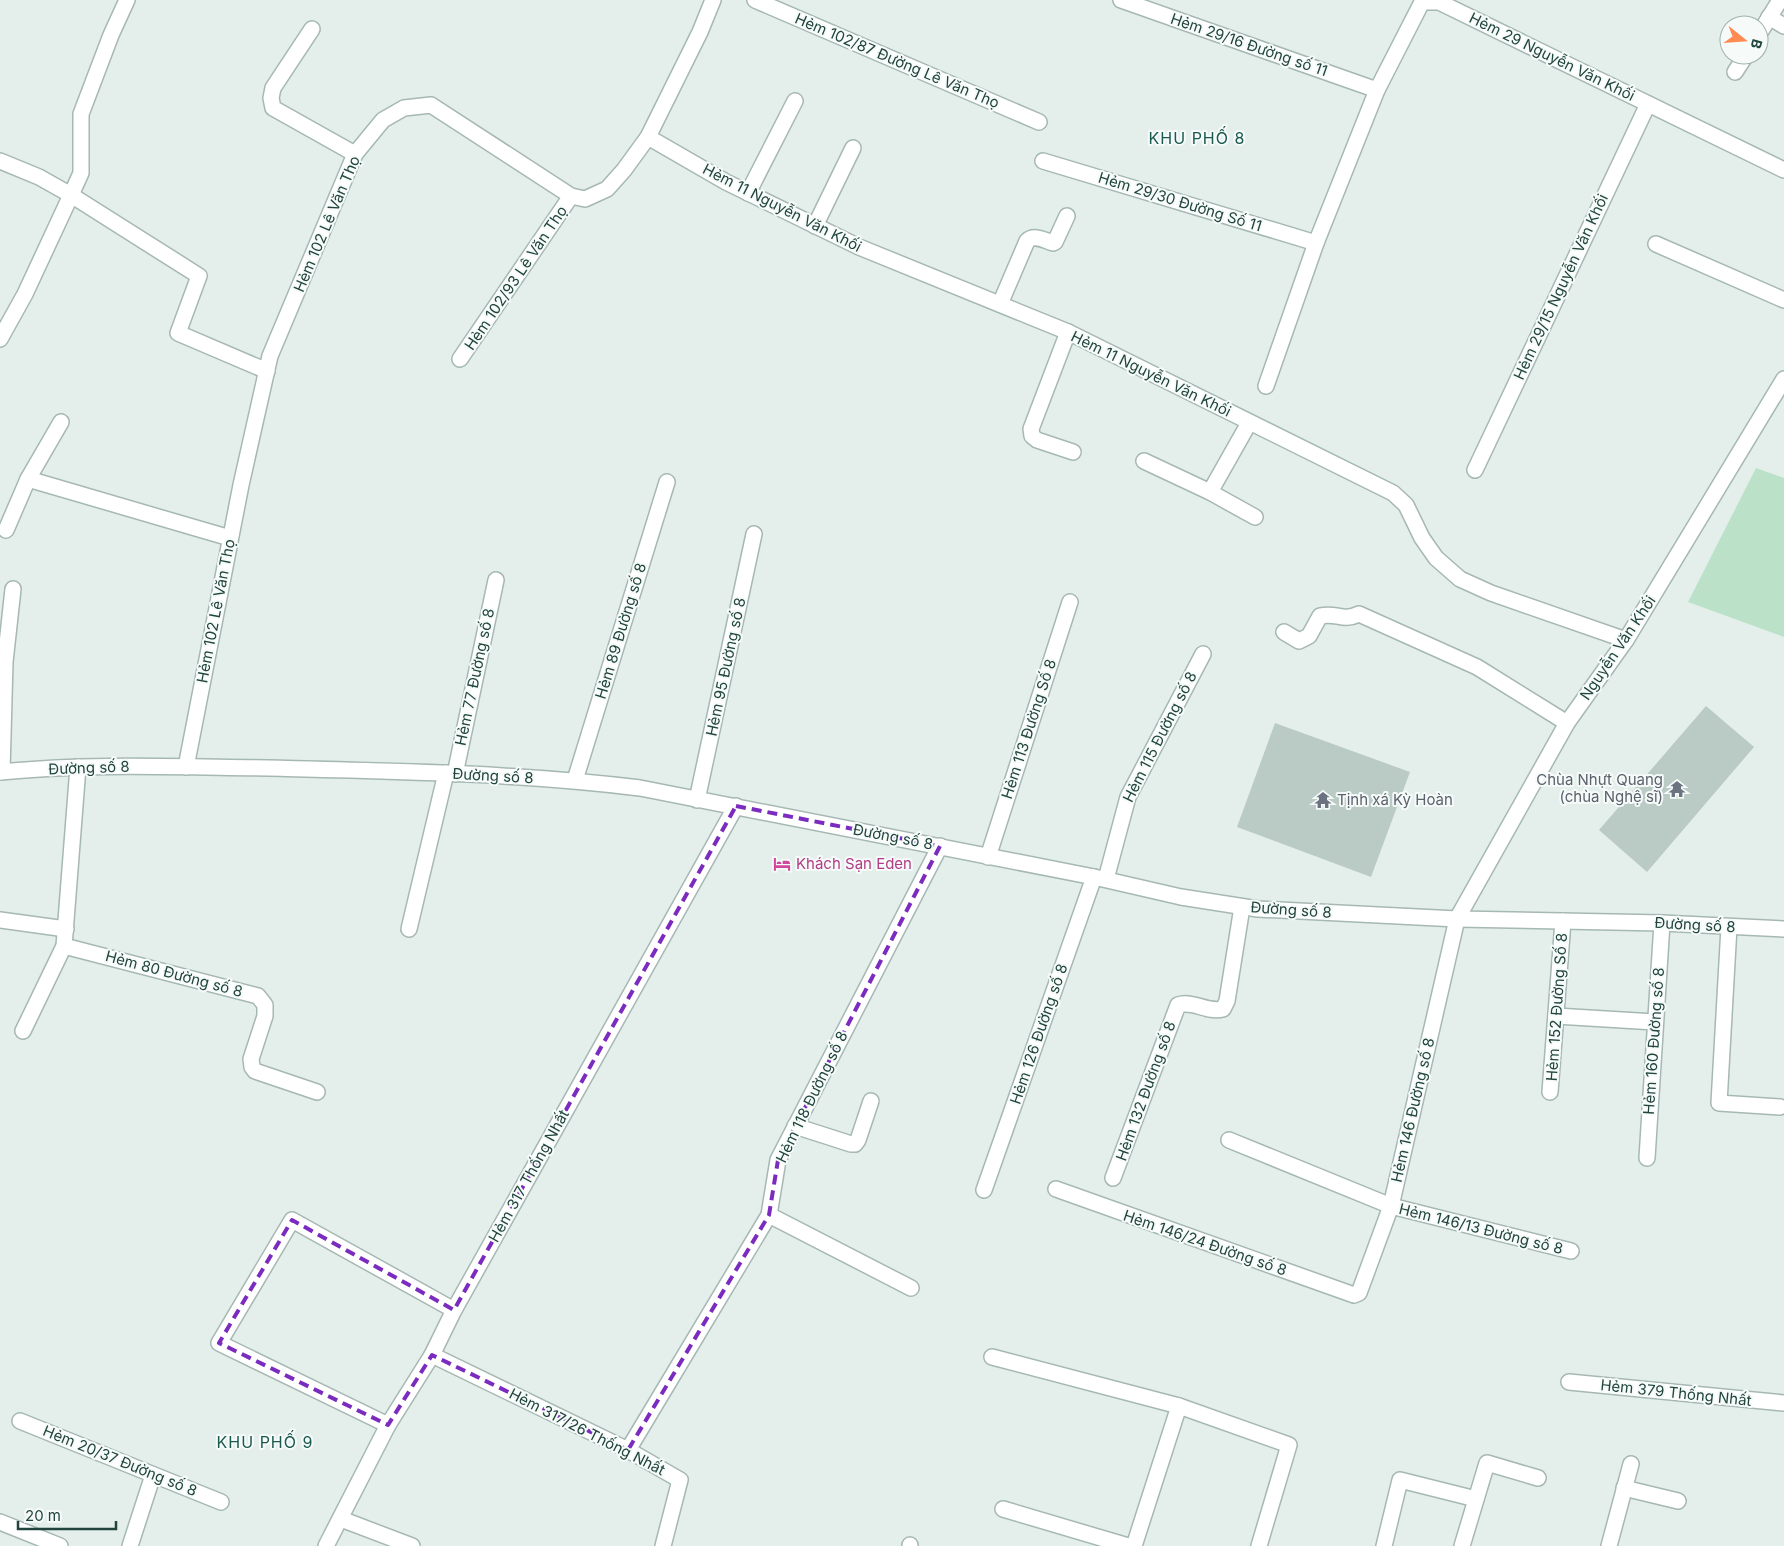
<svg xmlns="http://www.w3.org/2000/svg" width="1784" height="1546" font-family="Inter,sans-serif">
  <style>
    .green { fill: #bbe2c9 }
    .building { fill: #b9cbc4 }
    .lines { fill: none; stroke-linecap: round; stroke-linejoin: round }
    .service-casing { stroke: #a6b8b3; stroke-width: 18 }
    .minor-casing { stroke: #a6b8b3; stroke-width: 18 }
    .tertiary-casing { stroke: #a6b8b3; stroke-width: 18 }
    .service { stroke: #fff; stroke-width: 15 }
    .minor { stroke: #fff; stroke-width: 15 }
    .tertiary { stroke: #fff; stroke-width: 15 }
    .marked { fill: none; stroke: #7b2cbf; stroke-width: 4; stroke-dasharray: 10 6; stroke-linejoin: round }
    .labels { text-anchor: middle; stroke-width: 4; stroke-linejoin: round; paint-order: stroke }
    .street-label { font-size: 15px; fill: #21443d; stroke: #f6fbf9 }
    .worship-label { font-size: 15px; fill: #5b616d; stroke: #f6fbf9; text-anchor: end }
    .hotel-label { font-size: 15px; fill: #b23c85; stroke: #f6fbf9; text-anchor: start }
    .neighbourhood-label { font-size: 16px; letter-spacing: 1px; fill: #1a594e; stroke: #f6fbf9 }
  </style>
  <rect width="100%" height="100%" fill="#e4efeb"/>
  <polygon class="green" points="1756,468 1784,478 1784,637 1688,602"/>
  <g class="building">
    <polygon points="1706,706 1754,747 1647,872 1599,830"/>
    <polygon points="1275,723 1410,772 1371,877 1237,827"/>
  </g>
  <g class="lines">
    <g class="service-casing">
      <g id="service">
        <polyline points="1769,17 1784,26"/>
        <polyline points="1759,34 1780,0"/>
        <polyline points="1735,72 1746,55"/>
        <polyline points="0,339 25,294 71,195 199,276 178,333 267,371"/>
        <polyline points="1729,927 1719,1103 1780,1107"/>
        <polyline points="23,1031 64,946 78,767"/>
        <polyline points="1550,1092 1563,921"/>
        <polyline points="992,1357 1179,1406 1289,1445 1259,1546"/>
        <polyline points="1624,1488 1678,1501"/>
        <polyline points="1003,1509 1128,1546"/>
        <polyline points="341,1519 412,1546"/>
        <polyline points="0,1522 60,1546"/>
        <polyline points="130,1546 153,1475"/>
        <polyline points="1134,1546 1179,1406"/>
        <polyline points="1384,1546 1400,1480 1476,1499"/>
        <polyline points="1609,1546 1631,1464"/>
      </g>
    </g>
    <g class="minor-casing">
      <g id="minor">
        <polyline points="755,0 1039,122"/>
        <polyline points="1121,0 1377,90"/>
        <polyline points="312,29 273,88 271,98 273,108 355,154"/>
        <polyline points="648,137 726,182 859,247 1068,332 1393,493 1406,505 1422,538 1436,558 1460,579 1491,593 1626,640"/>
        <polyline points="0,161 39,177 71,195 81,173 81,114 111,35 127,0"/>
        <polyline points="1043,161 1316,243"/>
        <polyline points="748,193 795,101"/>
        <polyline points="815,226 853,148"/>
        <polyline points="1656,244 1784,300"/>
        <path d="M1000,304L1027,241C1034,234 1044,240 1053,243L1055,242L1067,216"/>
        <polyline points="1068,332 1031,429 1032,436 1037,440 1073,452"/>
        <polyline points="460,359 571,196"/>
        <polyline points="1266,386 1316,243 1377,90 1422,2 1439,2 1784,170"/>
        <polyline points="1144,461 1210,492 1255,517"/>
        <polyline points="1475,470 1648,104"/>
        <polyline points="28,479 230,538"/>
        <polyline points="1210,492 1249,423"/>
        <polyline points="6,530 28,479 61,422"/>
        <path d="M1284,632L1299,641L1309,636L1320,616C1337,612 1342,622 1359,614L1477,667L1567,723"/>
        <polyline points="186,767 241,485 270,356 355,154 383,120 404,108 431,105 571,196 585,199 607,189 624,170 648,137 700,32 713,0"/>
        <polyline points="2,772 5,662 13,589"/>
        <polyline points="455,774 496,580"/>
        <polyline points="575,780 667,482"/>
        <polyline points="697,800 754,534"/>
        <polyline points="988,857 1070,602"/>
        <polyline points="1106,879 1128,797 1203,654"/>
        <polyline points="0,920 66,929"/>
        <polyline points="409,929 446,773"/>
        <polyline points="64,946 258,996 265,1005 265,1016 251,1059 252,1067 255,1071 317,1092"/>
        <polyline points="1556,1016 1655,1022"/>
        <polyline points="795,1126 851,1144 855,1144 858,1140 871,1101"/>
        <polyline points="1229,1140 1391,1206 1571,1251"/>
        <polyline points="1647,1158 1662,923"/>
        <path d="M1113,1178L1178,1005C1194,1000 1206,1013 1223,1009L1227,1001L1242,907"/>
        <polyline points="1056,1189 1354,1295 1359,1293 1391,1206 1457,919"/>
        <polyline points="984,1190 1094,877"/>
        <polyline points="769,1215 911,1288"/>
        <polyline points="432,1355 628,1450 680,1480 663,1546"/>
        <polyline points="1569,1382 1784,1403"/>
        <polyline points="20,1421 221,1502"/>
        <polyline points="388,1425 219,1343 292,1220 454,1310"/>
        <polyline points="628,1450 769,1215 778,1160 940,846"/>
        <polyline points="326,1546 388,1425 432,1355 454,1310 736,806"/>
        <polyline points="910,1546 910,1545"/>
        <polyline points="1462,1546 1487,1463 1538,1478"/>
      </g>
    </g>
    <g class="tertiary-casing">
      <g id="tertiary">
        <path d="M0,772C89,763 179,767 269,768C393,771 517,773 640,788L1094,877L1181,897L1258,909L1457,919L1662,923L1784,929"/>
        <polyline points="1457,919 1567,723 1626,640 1784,379"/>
      </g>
    </g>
    <use href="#service" class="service"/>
    <use href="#minor" class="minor"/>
    <use href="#tertiary" class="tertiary"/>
  </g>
  <path class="marked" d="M736,806L940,846L778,1160L769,1215L628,1450L432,1355L388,1425L219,1343L292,1220L454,1310Z"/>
  <defs>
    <g id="temple-bare" transform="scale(1.35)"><path d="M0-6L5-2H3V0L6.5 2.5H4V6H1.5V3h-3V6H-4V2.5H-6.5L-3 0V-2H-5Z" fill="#6b7280" stroke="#f6fbf9" stroke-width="2.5" paint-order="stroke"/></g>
    <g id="hotel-bare" transform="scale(1.35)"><path d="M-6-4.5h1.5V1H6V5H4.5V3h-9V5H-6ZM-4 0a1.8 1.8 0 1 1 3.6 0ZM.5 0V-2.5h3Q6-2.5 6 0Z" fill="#d1479c" stroke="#f6fbf9" stroke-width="2.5" paint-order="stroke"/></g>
  </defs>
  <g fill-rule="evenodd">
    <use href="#temple-bare" x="1677" y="789"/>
    <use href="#temple-bare" x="1323" y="800"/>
    <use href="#hotel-bare" x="782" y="864"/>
  </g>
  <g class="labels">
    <g class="street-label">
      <text transform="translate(1249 45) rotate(19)" y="5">Hẻm 29/16 Đường số 11</text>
      <text transform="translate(1552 57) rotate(26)" y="5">Hẻm 29 Nguyễn Văn Khối</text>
      <text transform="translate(897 61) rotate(23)" y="5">Hẻm 102/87 Đường Lê Văn Thọ</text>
      <text transform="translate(1180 202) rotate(17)" y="5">Hẻm 29/30 Đường Số 11</text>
      <text transform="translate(782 208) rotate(27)" y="5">Hẻm 11 Nguyễn Văn Khối</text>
      <text transform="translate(327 224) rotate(-67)" y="5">Hẻm 102 Lê Văn Thọ</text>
      <text transform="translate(516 278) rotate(-56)" y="5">Hẻm 102/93 Lê Văn Thọ</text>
      <text transform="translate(1561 287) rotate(-65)" y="5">Hẻm 29/15 Nguyễn Văn Khối</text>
      <text transform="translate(1151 374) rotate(26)" y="5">Hẻm 11 Nguyễn Văn Khối</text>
      <text transform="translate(216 611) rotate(-79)" y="5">Hẻm 102 Lê Văn Thọ</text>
      <text transform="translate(621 631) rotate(-73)" y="5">Hẻm 89 Đường số 8</text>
      <text transform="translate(1618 648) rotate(-56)" y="5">Nguyễn Văn Khối</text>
      <text transform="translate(726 667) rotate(-78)" y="5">Hẻm 95 Đường số 8</text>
      <text transform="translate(475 677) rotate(-78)" y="5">Hẻm 77 Đường số 8</text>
      <text transform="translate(1029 729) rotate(-72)" y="5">Hẻm 113 Đường Số 8</text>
      <text transform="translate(1160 737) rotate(-63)" y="5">Hẻm 115 Đường số 8</text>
      <text transform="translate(89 768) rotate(-2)" y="5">Đường số 8</text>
      <text transform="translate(493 776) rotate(3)" y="5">Đường số 8</text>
      <text transform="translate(893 837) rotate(11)" y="5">Đường số 8</text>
      <text transform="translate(1291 910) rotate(4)" y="5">Đường số 8</text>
      <text transform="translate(1695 925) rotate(3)" y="5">Đường số 8</text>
      <text transform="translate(174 974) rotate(15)" y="5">Hẻm 80 Đường số 8</text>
      <text transform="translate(1557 1007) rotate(-86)" y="5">Hẻm 152 Đường Số 8</text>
      <text transform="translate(1039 1034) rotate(-71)" y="5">Hẻm 126 Đường số 8</text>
      <text transform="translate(1654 1041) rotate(-86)" y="5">Hẻm 160 Đường số 8</text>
      <text transform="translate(1146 1091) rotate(-70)" y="5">Hẻm 132 Đường số 8</text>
      <text transform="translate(812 1097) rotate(-64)" y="5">Hẻm 118 Đường số 8</text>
      <text transform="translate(1413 1110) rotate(-77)" y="5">Hẻm 146 Đường số 8</text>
      <text transform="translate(529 1176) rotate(-61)" y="5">Hẻm 317 Thống Nhất</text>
      <text transform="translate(1481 1229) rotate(14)" y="5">Hẻm 146/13 Đường số 8</text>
      <text transform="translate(1205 1243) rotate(19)" y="5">Hẻm 146/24 Đường số 8</text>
      <text transform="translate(1676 1393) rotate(6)" y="5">Hẻm 379 Thống Nhất</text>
      <text transform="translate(587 1432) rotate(27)" y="5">Hẻm 317/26 Thống Nhất</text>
      <text transform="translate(120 1461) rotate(22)" y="5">Hẻm 20/37 Đường số 8</text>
    </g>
    <g class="worship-label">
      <text x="1663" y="785">Chùa Nhựt Quang<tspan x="1663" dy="17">(chùa Nghệ sĩ)</tspan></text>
      <text x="1337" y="805" text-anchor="start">Tịnh xá Kỳ Hoàn</text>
    </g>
    <g class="hotel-label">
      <text x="796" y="869">Khách Sạn Eden</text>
    </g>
    <g class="neighbourhood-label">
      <text x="1197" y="144">KHU PHỐ 8</text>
      <text x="265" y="1448">KHU PHỐ 9</text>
    </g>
  </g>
  <g transform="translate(1744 40) rotate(107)"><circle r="24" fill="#f6fbf9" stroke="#a1b2ae"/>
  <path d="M0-4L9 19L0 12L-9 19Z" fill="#ff8a52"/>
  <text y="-8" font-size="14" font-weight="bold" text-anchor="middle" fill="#21443d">B</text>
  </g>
  <path d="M18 1521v8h98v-8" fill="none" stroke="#21443d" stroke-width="2.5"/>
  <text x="25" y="1521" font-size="15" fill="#21443d" stroke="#f6fbf9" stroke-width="4" paint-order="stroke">20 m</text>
</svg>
